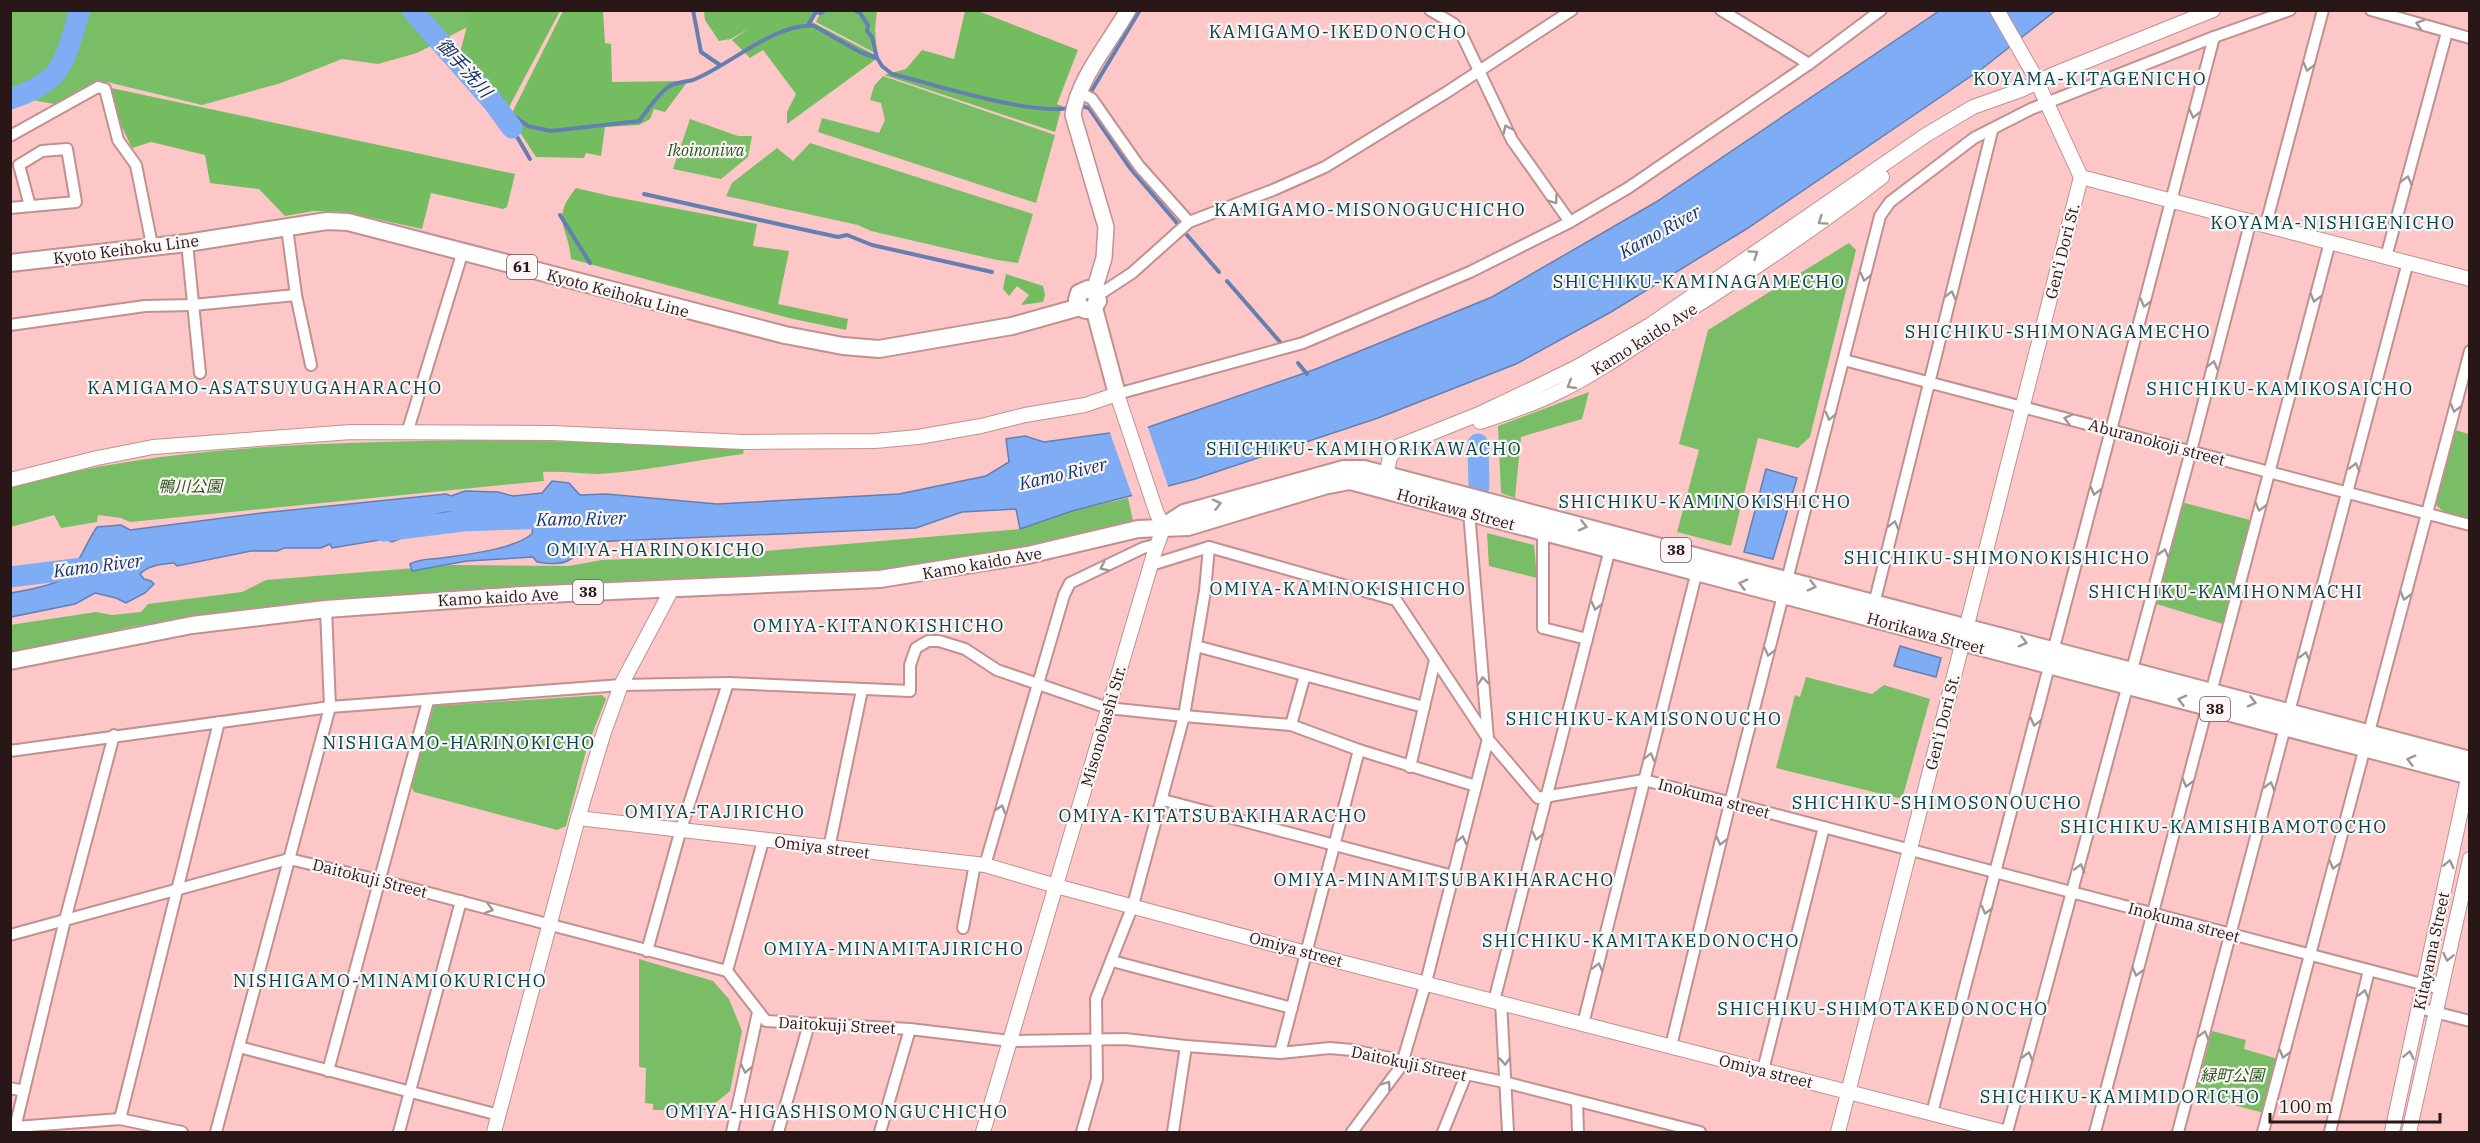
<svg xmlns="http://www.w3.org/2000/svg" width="2480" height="1143" font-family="'IBM Plex Serif','Noto Sans JP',serif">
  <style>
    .green { fill: #79be67 }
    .forest { fill: #73bc5f }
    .water { fill: #7eacf5; stroke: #647fb2; stroke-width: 1.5 }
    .pier { fill: #fcc7c6 }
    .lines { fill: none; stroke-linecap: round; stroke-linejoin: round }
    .stream { stroke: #647fb2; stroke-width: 4 }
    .river { stroke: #7eacf5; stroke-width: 21 }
    .minor-casing { stroke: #c29090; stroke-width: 14 }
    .tertiary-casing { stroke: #c29090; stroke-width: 16 }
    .secondary-casing { stroke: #c29090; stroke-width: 18 }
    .primary-casing { stroke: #c29090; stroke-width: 20 }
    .minor { stroke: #fff; stroke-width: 10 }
    .tertiary { stroke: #fff; stroke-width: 14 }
    .secondary { stroke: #fff; stroke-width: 15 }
    .primary { stroke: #fff; stroke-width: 16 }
    .oneway { stroke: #9f9696 }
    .labels { text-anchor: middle; stroke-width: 4.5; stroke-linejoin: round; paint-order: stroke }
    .shield { fill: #fcf6f6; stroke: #685959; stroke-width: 1.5 }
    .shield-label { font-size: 15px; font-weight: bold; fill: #291616 }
    .park-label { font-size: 16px; font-style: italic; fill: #28581a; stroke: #fcf6f6 }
    .street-label { font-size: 16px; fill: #291616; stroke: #fcf6f6 }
    .neighbourhood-label { font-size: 18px; letter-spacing: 1.5px; fill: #014648; stroke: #fcf6f6 }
    .water-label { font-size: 18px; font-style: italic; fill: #12356d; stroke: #fcf6f6 }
  </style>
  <rect width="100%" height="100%" fill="#fcc7c6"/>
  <g class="green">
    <polygon points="10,11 488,11 485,18 417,53 378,64 342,59 281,83 202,105 107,82 98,82 59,105 11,96"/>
    <polygon points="821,11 877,11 875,29 877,54 816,22"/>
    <polygon points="883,76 1055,135 1036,203 818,132 822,118 879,133 885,120 881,103 870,100 874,86"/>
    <polygon points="690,119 738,136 752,136 748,157 721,179 673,169"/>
    <polygon points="810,143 1033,214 1018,263 997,260 871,231 858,225 726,196 732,183 777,148 793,161"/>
    <polygon points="1849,243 1856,250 1810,437 1798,448 1758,438 1731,546 1677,532 1699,450 1679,444 1708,330"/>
    <polygon points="1589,392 1582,419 1521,437 1515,498 1501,493 1498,426"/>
    <polygon points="2455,430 2469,434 2469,519 2445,513 2434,503"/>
    <path d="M473,440L598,442L744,448L743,454C695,460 647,471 599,474C581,474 563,471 543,472L544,481L130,522L121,518L98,515L97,522L61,528L54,515L11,527V487C159,445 320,443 473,440Z"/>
    <polygon points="1128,498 1134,525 920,571 328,602 134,626 11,654 10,625 96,612 112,615 141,612 148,604 242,592 266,580 452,565 569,566 602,560 706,556 1020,529 1072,511"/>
    <polygon points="2181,502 2254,521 2226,625 2153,603"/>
    <polygon points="1487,533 1534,545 1537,578 1489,566"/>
    <polygon points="1806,677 1872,694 1884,685 1930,699 1902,799 1776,768 1795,695 1800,697"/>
    <polygon points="602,695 606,699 587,747 566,826 557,830 414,792 411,786 434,706"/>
    <polygon points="639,959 713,981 729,999 742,1031 730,1091 707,1110 653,1110 653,1104 645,1103 646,1068 639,1067"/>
    <polygon points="2212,1031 2246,1040 2244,1049 2278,1059 2264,1113 2195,1095"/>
  </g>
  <g class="forest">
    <polygon points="471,11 560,11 508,109 459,56"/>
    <polygon points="563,11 603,11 605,43 611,44 612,82 688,81 665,112 654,109 650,119 639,125 605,127 601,156 586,153 584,158 536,157 510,117"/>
    <polygon points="704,11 817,11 812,22 879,57 787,124 787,112 796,94 763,50 750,58 732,40 749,28 731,39 719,41 705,20"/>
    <polygon points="965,11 978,11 1078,50 1057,104 1062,106 1055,132 884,75 906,69 922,50 954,59"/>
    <polygon points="111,88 515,174 507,207 503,209 431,193 422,229 346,212 313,211 285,216 259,189 210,183 205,155 151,142 132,148 121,125"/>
    <path d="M576,188L610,196L757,224L753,246L789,251L778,304L848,319L846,330L789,318L571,259C568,225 550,220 576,188Z"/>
    <polygon points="1006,274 1043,286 1045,295 1043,302 1021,305 1029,295 1017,286 1009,296 1003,289"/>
  </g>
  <g class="water">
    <path d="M1939,11H2055L1983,68L1748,228L1611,312L1516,364L1378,418L1195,479L1072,511L1020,529L1016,509L962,512L916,528L591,542C572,561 565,567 537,562L533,557L467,561L412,571L410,564C421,558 430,560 442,558C469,554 511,550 532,534L533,525L512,516L446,512L425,517L412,525L407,536L392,542L385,539L332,548L330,544L321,548H284L277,551H251L177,566L174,563C162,564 149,565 140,574L144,579L151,581L154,584L145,593L126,603L116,598L95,593L75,604L11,617V593C26,590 62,585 71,572C81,559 87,541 97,527L121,525L130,530L262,513L446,494L451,496L465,491L498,492L513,496L542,493L552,481L569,483L580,495L606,494L717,504L899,494L986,476L1009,462L1006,439L1025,436L1044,442L1146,428L1316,369L1492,297L1656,202Z"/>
    <polygon points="1766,469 1797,478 1773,559 1744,552"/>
    <polygon points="1900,646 1941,658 1936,677 1894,666"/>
  </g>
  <polygon class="pier" points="1147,425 1169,489 1133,498 1109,430"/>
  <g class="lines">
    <g class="stream">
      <polyline points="693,10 701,52 720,65"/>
      <polyline points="854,10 860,13 868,25 867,31 872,37 877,58"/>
      <polyline points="808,25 816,12 821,13 825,10"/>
      <polyline points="1089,95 1140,10"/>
      <polyline points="1081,106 1089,108 1130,168 1177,223"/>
      <path d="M500,111L508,112L528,126L551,131L639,121C648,110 658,93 670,86C677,82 685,82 693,80C729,66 774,23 814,26L860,52L877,58L882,66L892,74C937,85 1027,115 1070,108"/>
      <polyline points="512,128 530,159"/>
      <polyline points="644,194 787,226 838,237 847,235 872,245 992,272"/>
      <polyline points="560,215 590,263"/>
      <polyline points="1187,235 1219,272"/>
      <polyline points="1227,281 1280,342"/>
      <polyline points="1298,363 1307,374"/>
    </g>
    <g class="river">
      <polyline points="412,10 493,102 512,128"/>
      <path d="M10,99C65,81 64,61 80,10"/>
      <polyline points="1478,444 1479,486"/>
      <polyline points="383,531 463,521 546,518"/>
      <polyline points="10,577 99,566"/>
    </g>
    <g class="minor-casing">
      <g id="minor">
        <polyline points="1430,10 1454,24 1461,33 1512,140 1570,222"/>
        <polyline points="1721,10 1809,64"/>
        <polyline points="2371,10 2470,38"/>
        <polyline points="1079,92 1092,99 1139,166 1189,222"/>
        <polyline points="10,136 98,87 105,89 118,140 136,165 152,245"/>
        <polyline points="10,208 76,202 67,149 42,151 19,165 30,206"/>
        <polyline points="2266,224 2323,10"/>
        <polyline points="287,228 296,295 311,365"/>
        <polyline points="187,243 200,373"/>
        <polyline points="2386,257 2447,32"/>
        <polyline points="1097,296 1132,273 1189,222 1273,190 1325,167 1447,92 1572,10"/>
        <polyline points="10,325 145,306 193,305 296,295"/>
        <polyline points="1844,360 2470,525"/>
        <polyline points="1117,394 1303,343 1470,272 1570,222 1628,188 1809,64 1881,10"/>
        <polyline points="407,433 463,251"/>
        <polyline points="1543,526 1543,628 1587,639"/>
        <polyline points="1151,565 1209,547 1396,600 1488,739 1538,798 1644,780 2441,989"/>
        <polyline points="1873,608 1992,131"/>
        <polyline points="1196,646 1424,707"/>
        <polyline points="1291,725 1305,675"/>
        <polyline points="10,751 330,707 621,685 728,683 910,691 910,665 916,648 928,641 939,641 965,649 997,670 1108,708 1184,716 1205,591 1209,547"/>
        <polyline points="1410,767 1435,660"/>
        <polyline points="1163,800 1453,876"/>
        <polyline points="829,848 862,690"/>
        <polyline points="985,865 1064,595 1070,583 1143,548 1158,544"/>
        <polyline points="963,928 975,864"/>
        <polyline points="10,935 289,859 379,880 727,971 766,1021 910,1029 1010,1041 1125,1039 1186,1046 1280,1053 1330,1048 1352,1050 1504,1082 1700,1132"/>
        <polyline points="647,951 681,829 728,683"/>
        <polyline points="1112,961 1292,1008"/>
        <polyline points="727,971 763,841"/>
        <polyline points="1494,1001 1611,545"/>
        <polyline points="1501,1002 1508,1132"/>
        <polyline points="2419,1008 2470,1021"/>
        <polyline points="1583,1024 1698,567"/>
        <polyline points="1671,1046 1730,803 1880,216 1890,202 1974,138 2031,109 2214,37 2290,10"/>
        <polyline points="239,1047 499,1115"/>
        <polyline points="1280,1053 1359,750"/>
        <polyline points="1763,1070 1824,827"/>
        <polyline points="328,1071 428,701"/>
        <polyline points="10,1088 24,1091"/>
        <polyline points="1577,1101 1578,1132"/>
        <polyline points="1932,1113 2214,37"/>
        <polyline points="120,1119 219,722"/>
        <polyline points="16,1127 120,1119 182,1132"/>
        <polyline points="14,1132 65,920 114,735"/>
        <polyline points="216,1132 330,707 326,609"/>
        <polyline points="399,1132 461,901"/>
        <polyline points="732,1132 758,1012"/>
        <polyline points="778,1132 809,1024"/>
        <polyline points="880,1132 910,1029"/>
        <polyline points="1082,1132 1097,1079 1096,999 1133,905 1184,716 1291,725 1359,750 1476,786"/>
        <polyline points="1173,1132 1186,1046"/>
        <polyline points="1352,1132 1399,1069 1403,1060 1426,982 1488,739 1469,512"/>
        <polyline points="1443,1132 1466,1075"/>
        <polyline points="2007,1132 2191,451 2251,220"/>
        <polyline points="2095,1132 2330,242"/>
        <polyline points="2178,1132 2408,262"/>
        <polyline points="2263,1132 2470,351"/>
        <polyline points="2330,1132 2369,970"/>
      </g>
    </g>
    <g class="tertiary-casing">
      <g id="tertiary">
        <polyline points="2081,177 2470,279"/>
        <path d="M1480,422C1506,413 1532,405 1556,393C1602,371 1645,339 1688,311C1754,269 1820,225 1882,177"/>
        <polyline points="10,480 97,458 153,447 351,432 553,433 744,442 875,441 918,437 981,426 1025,415 1085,405 1117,394 1157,514 1164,526 1154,554 983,1132"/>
        <polyline points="1384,484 1390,457 1399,446 1479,414 1532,389 1577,367 1650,325 1926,135 1973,107 2021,90 2052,75 2213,10"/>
        <polyline points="578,818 985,865 1056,886 1306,953 2004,1132"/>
        <polyline points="494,1132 578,818 604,732 621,685 672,589"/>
        <polyline points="1838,1132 2081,177 2033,73 1997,10"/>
        <polyline points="2392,1132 2470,769"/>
        <polyline points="2409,1132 2470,859"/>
      </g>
    </g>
    <g class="secondary-casing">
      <path id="secondary" d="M1094,291L1104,258L1106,227L1073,115C1078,79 1110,42 1128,10"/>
    </g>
    <g class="primary-casing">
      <g id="primary">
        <polyline points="10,263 187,243 327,221 348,222 785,335 843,346 879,349 1012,326 1080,307 1085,310 1091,310 1098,301 1094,291 1088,289 1079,293 1077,300 1080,307"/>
        <polyline points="1094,308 1117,394"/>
        <polyline points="1164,526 1184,513 1344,469 1364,469 2470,760"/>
        <polyline points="10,661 192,625 326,609 523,595 880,579 1028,555 1138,529 1188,527 1324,486 1350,481 2470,776"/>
      </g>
    </g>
    <use href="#minor" class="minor"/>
    <use href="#tertiary" class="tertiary"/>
    <use href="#secondary" class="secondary"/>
    <use href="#primary" class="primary"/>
  </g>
  <defs><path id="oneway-chevron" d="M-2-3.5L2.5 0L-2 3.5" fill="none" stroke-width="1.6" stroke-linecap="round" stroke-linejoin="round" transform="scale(1.5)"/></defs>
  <g class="oneway">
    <use href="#oneway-chevron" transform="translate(2420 24) rotate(-164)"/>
    <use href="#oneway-chevron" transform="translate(2308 67) rotate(105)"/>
    <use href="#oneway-chevron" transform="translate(2194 114) rotate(104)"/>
    <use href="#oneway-chevron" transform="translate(1507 129) rotate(-115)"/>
    <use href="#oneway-chevron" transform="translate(2407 180) rotate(-75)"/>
    <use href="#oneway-chevron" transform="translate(1554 200) rotate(54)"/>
    <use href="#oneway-chevron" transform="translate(1822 221) rotate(146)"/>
    <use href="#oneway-chevron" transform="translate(1754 254) rotate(-34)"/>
    <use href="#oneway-chevron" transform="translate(1865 277) rotate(104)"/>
    <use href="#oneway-chevron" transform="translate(1951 295) rotate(-76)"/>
    <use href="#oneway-chevron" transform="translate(2315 298) rotate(105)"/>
    <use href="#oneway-chevron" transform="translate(2145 303) rotate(105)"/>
    <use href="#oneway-chevron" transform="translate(2213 365) rotate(-76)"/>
    <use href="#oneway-chevron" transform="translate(1571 385) rotate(149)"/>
    <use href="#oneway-chevron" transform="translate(2455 408) rotate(105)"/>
    <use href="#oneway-chevron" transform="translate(1830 416) rotate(104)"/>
    <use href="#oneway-chevron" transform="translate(2068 419) rotate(-165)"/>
    <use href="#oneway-chevron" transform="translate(2355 467) rotate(-75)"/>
    <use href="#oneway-chevron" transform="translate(2095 491) rotate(104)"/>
    <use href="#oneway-chevron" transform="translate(1217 504) rotate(-15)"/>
    <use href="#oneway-chevron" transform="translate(2260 507) rotate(105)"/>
    <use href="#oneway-chevron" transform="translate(1894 525) rotate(-76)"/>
    <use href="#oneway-chevron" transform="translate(1583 526) rotate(14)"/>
    <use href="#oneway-chevron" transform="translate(2164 553) rotate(-75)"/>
    <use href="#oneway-chevron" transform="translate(1104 567) rotate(155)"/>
    <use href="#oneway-chevron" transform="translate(1743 584) rotate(-165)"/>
    <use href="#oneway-chevron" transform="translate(1812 586) rotate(15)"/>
    <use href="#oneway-chevron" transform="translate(2405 596) rotate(105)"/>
    <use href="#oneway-chevron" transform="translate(1596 606) rotate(104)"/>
    <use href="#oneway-chevron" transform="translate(2023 642) rotate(15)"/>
    <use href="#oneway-chevron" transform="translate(1769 652) rotate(104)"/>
    <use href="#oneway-chevron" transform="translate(2305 656) rotate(-75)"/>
    <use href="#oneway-chevron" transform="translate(1483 681) rotate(-95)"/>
    <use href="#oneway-chevron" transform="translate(2182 700) rotate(-165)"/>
    <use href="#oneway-chevron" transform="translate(2252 702) rotate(15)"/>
    <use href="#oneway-chevron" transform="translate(2035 722) rotate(104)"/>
    <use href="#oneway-chevron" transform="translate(1650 757) rotate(-76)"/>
    <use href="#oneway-chevron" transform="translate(2411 760) rotate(-165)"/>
    <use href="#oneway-chevron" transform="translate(2187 783) rotate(105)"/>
    <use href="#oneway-chevron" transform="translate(2270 786) rotate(-75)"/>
    <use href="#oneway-chevron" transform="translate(1001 809) rotate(-73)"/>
    <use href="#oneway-chevron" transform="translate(1537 836) rotate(104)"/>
    <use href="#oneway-chevron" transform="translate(1462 840) rotate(-76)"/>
    <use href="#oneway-chevron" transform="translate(1721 841) rotate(104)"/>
    <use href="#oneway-chevron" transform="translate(2449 864) rotate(-78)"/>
    <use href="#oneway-chevron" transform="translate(2334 865) rotate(105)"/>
    <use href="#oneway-chevron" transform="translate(2080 868) rotate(-75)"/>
    <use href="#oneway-chevron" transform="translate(489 909) rotate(16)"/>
    <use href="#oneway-chevron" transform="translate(1986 910) rotate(105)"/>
    <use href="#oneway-chevron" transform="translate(2448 957) rotate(102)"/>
    <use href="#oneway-chevron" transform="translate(1598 967) rotate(-76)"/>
    <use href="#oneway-chevron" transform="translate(2137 972) rotate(105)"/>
    <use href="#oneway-chevron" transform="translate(2364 994) rotate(-76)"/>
    <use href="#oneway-chevron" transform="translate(2204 1035) rotate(-75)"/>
    <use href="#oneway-chevron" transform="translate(2284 1054) rotate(105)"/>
    <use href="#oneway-chevron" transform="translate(2409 1055) rotate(-78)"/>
    <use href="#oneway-chevron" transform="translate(2028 1056) rotate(-75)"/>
    <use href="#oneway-chevron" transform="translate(1505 1061) rotate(86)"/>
    <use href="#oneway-chevron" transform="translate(746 1069) rotate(102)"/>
    <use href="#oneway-chevron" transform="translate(1387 1085) rotate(-54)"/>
  </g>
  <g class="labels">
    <g class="shield">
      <rect x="507" y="255" width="30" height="24" rx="4.5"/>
      <rect x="1661" y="538" width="30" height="24" rx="4.5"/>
      <rect x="573" y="580" width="30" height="24" rx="4.5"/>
      <rect x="2200" y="697" width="30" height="24" rx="4.5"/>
    </g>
    <g class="shield-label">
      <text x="522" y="272">61</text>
      <text x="1676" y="555">38</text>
      <text x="588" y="597">38</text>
      <text x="2215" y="714">38</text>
    </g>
    <g class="park-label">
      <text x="706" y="156">Ikoinoniwa</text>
      <text x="190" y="492">鴨川公園</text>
      <text x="2232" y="1081">緑町公園</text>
    </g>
    <g class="street-label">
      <text transform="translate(126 249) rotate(-7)" y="6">Kyoto Keihoku Line</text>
      <text transform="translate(2062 251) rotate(-76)" y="6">Gen'i Dori St.</text>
      <text transform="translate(618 293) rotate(15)" y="6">Kyoto Keihoku Line</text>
      <text transform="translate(1644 339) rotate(-32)" y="6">Kamo kaido Ave</text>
      <text transform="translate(2157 442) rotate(15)" y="6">Aburanokoji street</text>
      <text transform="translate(1456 509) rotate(15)" y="6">Horikawa Street</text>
      <text transform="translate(982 563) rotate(-10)" y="6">Kamo kaido Ave</text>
      <text transform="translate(498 597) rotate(-3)" y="6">Kamo kaido Ave</text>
      <text transform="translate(1926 633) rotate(15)" y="6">Horikawa Street</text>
      <text transform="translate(1942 722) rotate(-76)" y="6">Gen'i Dori St.</text>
      <text transform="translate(1103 726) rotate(-74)" y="6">Misonobashi Str.</text>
      <text transform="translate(1714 798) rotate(15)" y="6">Inokuma street</text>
      <text transform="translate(822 847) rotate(7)" y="6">Omiya street</text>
      <text transform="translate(370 878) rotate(14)" y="6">Daitokuji Street</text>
      <text transform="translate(2184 922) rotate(15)" y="6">Inokuma street</text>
      <text transform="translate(1296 949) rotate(15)" y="6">Omiya street</text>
      <text transform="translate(2431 951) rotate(-78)" y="6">Kitayama Street</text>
      <text transform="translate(837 1025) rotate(3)" y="6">Daitokuji Street</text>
      <text transform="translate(1409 1063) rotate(12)" y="6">Daitokuji Street</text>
      <text transform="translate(1766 1071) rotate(14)" y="6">Omiya street</text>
    </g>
    <g class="neighbourhood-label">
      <text x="1338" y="38">KAMIGAMO-IKEDONOCHO</text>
      <text x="2090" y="85">KOYAMA-KITAGENICHO</text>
      <text x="1370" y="216">KAMIGAMO-MISONOGUCHICHO</text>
      <text x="2333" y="229">KOYAMA-NISHIGENICHO</text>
      <text x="1699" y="288">SHICHIKU-KAMINAGAMECHO</text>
      <text x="2058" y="338">SHICHIKU-SHIMONAGAMECHO</text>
      <text x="265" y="394">KAMIGAMO-ASATSUYUGAHARACHO</text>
      <text x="2280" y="395">SHICHIKU-KAMIKOSAICHO</text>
      <text x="1364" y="455">SHICHIKU-KAMIHORIKAWACHO</text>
      <text x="1705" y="508">SHICHIKU-KAMINOKISHICHO</text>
      <text x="656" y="556">OMIYA-HARINOKICHO</text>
      <text x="1997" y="564">SHICHIKU-SHIMONOKISHICHO</text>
      <text x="1338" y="595">OMIYA-KAMINOKISHICHO</text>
      <text x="2226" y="598">SHICHIKU-KAMIHONMACHI</text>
      <text x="879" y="632">OMIYA-KITANOKISHICHO</text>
      <text x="1644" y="725">SHICHIKU-KAMISONOUCHO</text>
      <text x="459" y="749">NISHIGAMO-HARINOKICHO</text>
      <text x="1937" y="809">SHICHIKU-SHIMOSONOUCHO</text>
      <text x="715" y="818">OMIYA-TAJIRICHO</text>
      <text x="1213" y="822">OMIYA-KITATSUBAKIHARACHO</text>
      <text x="2224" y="833">SHICHIKU-KAMISHIBAMOTOCHO</text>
      <text x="1444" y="886">OMIYA-MINAMITSUBAKIHARACHO</text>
      <text x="1641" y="947">SHICHIKU-KAMITAKEDONOCHO</text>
      <text x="894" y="955">OMIYA-MINAMITAJIRICHO</text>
      <text x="390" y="987">NISHIGAMO-MINAMIOKURICHO</text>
      <text x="1883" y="1015">SHICHIKU-SHIMOTAKEDONOCHO</text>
      <text x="2120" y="1103">SHICHIKU-KAMIMIDORICHO</text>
      <text x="837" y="1118">OMIYA-HIGASHISOMONGUCHICHO</text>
    </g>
    <g class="water-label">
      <text transform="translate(464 68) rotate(48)" y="6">御手洗川</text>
      <text transform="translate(1660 232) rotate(-29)" y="6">Kamo River</text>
      <text transform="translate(1063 474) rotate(-13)" y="6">Kamo River</text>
      <text transform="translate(581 519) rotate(-1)" y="6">Kamo River</text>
      <text transform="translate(98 566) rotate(-7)" y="6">Kamo River</text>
    </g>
  </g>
  <rect width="2480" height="1143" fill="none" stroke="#291616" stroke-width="24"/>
  <path d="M2270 1113v9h170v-9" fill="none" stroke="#291616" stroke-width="3"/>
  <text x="2279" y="1113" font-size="18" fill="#291616" stroke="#fcf6f6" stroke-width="4.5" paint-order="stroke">100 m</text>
</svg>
